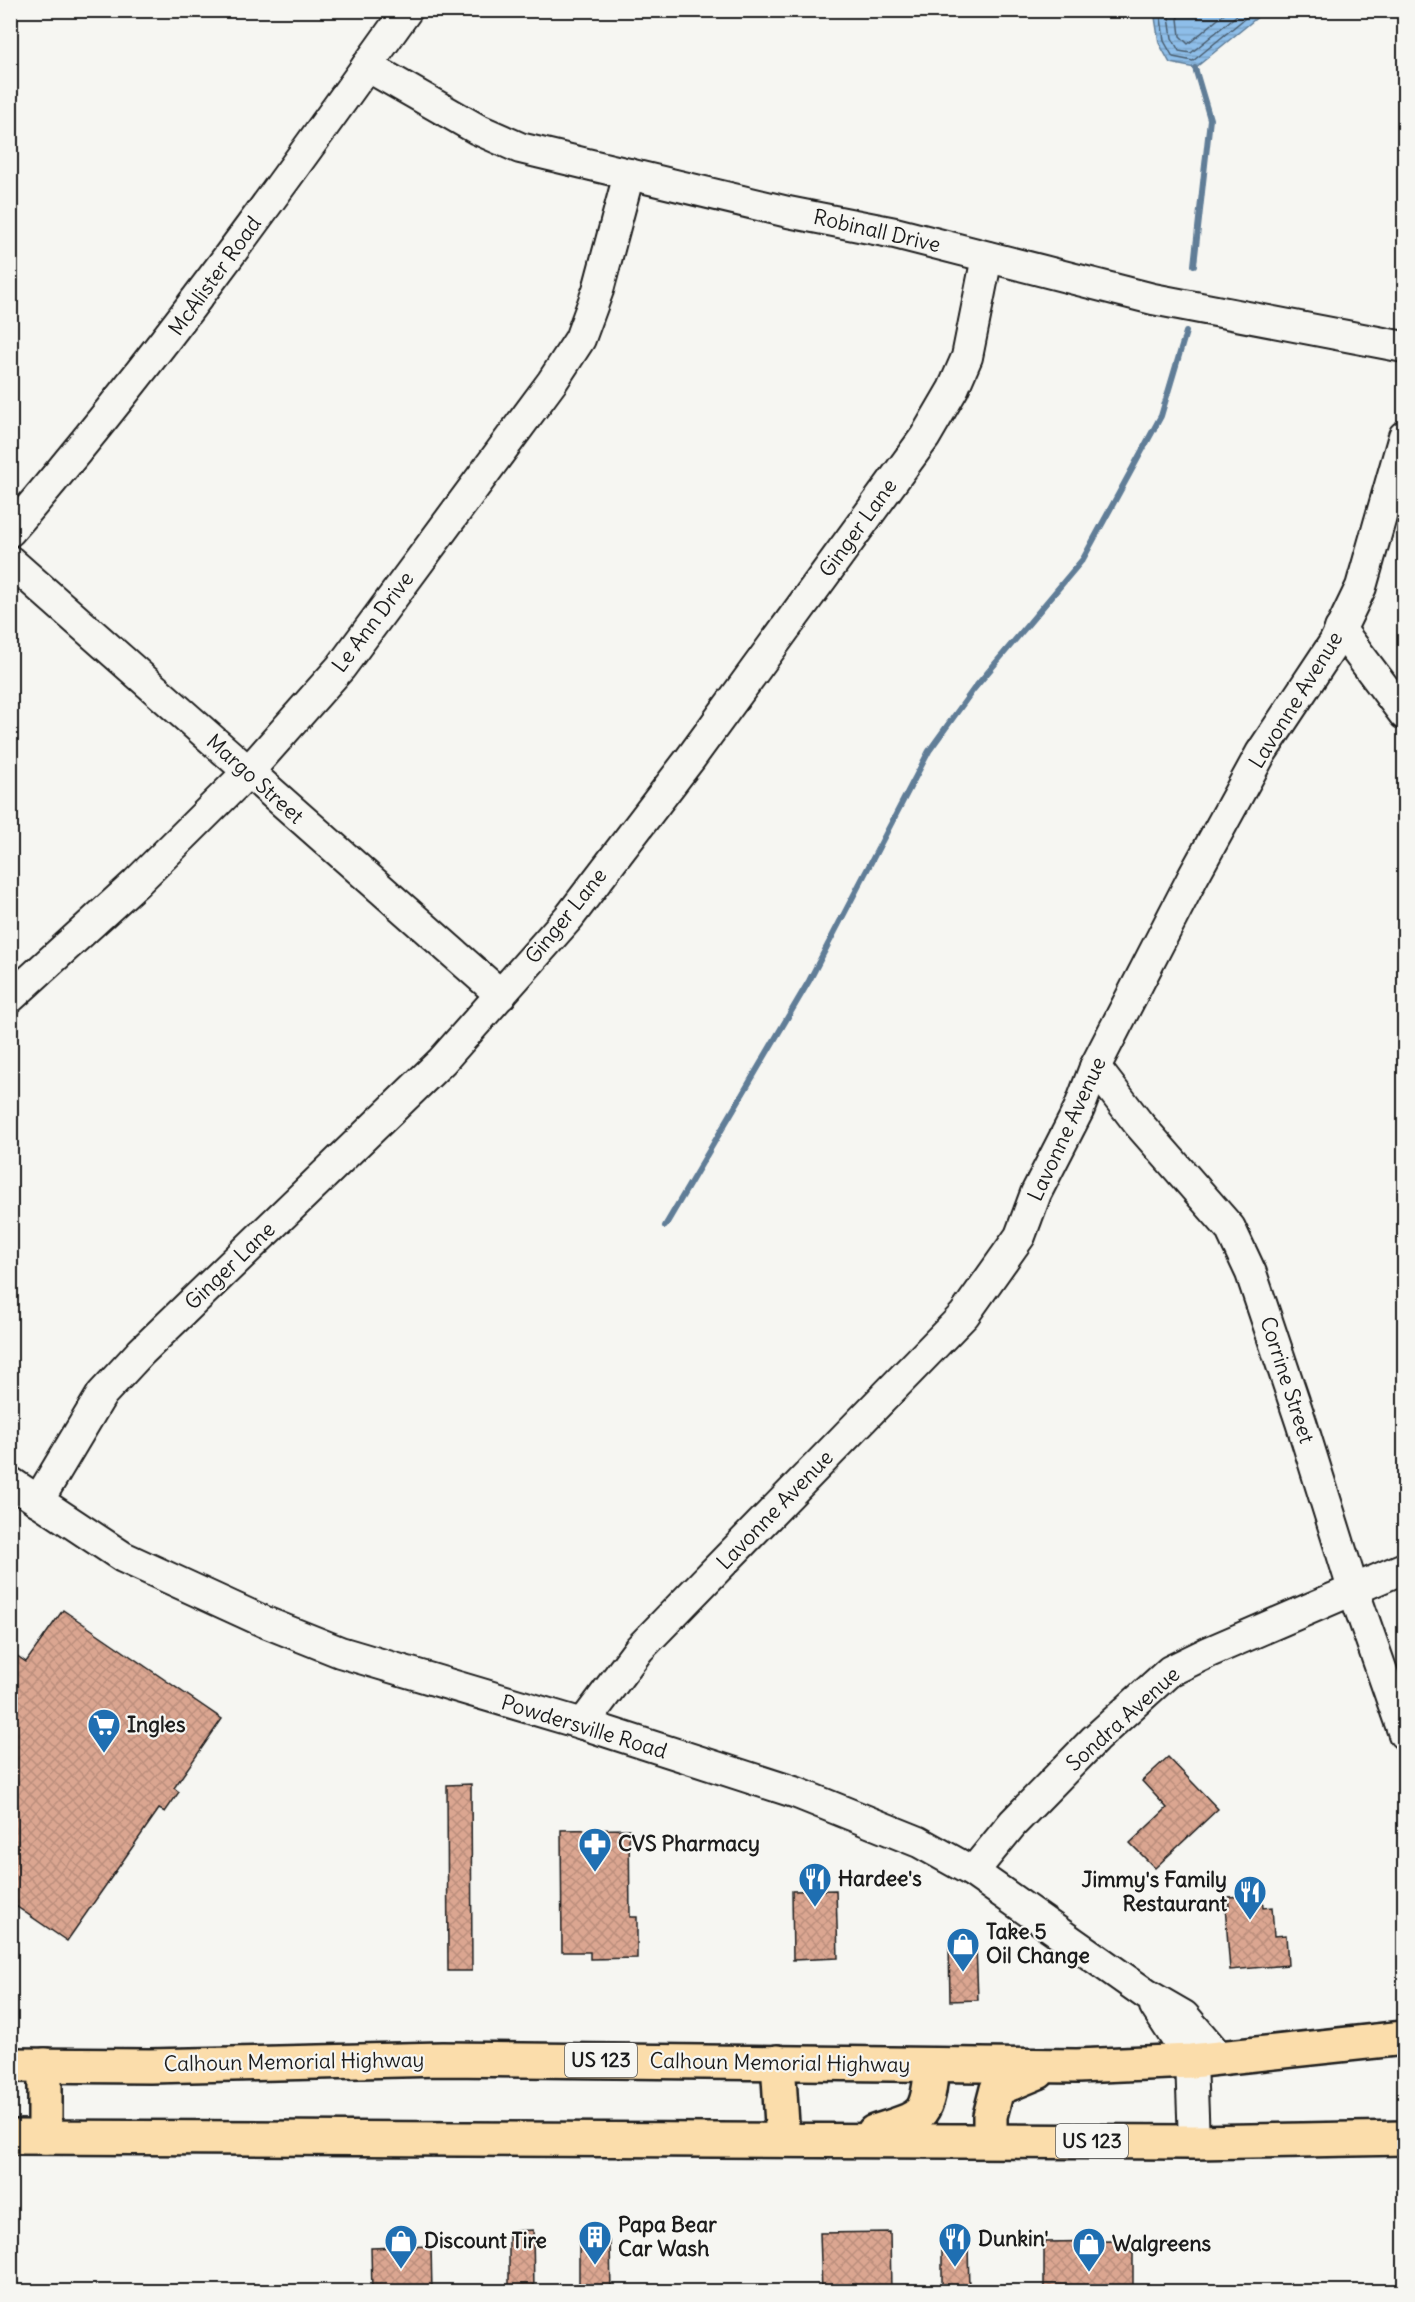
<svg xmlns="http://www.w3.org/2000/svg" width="1415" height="2302" font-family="Delius,sans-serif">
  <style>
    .water { fill: url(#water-rules); stroke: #607d97; stroke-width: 1.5 }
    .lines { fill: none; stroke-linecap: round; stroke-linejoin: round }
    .shore { stroke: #4a5d6e; stroke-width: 1.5 }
    .stream { stroke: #607d97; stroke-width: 6 }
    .building { fill: url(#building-cross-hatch); stroke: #1c1c1c; stroke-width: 1.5 }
    .minor-casing { stroke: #1c1c1c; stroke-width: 34 }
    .highway-casing { stroke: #1c1c1c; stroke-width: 38 }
    .minor { stroke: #f6f6f2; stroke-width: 30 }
    .highway { stroke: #fbddab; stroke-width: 33 }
    .labels { text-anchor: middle; stroke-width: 4.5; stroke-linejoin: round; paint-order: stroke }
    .shield { fill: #f6f6f2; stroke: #5d5d5c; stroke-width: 1.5 }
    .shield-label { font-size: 20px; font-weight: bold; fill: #1c1c1c }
    .street-label { font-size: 21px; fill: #1c1c1c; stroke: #f6f6f2 }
    .poi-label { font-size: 21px; font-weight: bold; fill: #1c1c1c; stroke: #f6f6f2; text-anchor: start }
  </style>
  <defs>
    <pattern id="water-rules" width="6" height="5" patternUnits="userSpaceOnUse" patternTransform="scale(1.5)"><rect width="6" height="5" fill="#8ebee9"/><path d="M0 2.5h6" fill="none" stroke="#7aa3c7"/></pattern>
    <pattern id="building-cross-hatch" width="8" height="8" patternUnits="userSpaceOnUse" patternTransform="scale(1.5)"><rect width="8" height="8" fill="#dba691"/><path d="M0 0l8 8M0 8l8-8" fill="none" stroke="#bb8e7c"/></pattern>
  </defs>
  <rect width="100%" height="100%" fill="#f6f6f2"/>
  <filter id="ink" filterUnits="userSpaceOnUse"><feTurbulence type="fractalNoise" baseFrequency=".0167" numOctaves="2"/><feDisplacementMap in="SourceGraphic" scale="12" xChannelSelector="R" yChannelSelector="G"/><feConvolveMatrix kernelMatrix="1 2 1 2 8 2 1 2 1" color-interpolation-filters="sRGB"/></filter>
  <g filter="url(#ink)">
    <polygon class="water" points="1154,11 1154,10 1265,11 1195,68 1170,63 1159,43"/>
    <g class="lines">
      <g class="shore">
        <polyline points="1160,10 1164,41 1173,57 1193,61 1255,10"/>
        <polyline points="1168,10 1172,38 1179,51 1191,53 1243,10"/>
        <polyline points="1177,10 1180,36 1188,44 1229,10"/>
      </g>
      <g class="stream">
        <polyline points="1194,265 1210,119 1195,68"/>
        <polyline points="665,1226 809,981 929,751 973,690 1083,559 1161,416 1186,332"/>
      </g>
    </g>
    <g class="building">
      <polygon points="63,1610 222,1719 174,1788 179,1792 165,1812 159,1809 67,1941 10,1902 10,1651 26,1662"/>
      <polygon points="1168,1757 1218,1809 1155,1868 1130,1843 1167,1808 1142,1781"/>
      <polygon points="471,1784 472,1971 448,1971 447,1785"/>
      <polygon points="629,1829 630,1917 637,1917 637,1958 590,1959 590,1952 562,1952 561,1830"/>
      <polygon points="836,1890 838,1958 793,1960 792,1891"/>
      <polygon points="1262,1895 1263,1908 1272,1907 1274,1936 1286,1935 1288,1965 1230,1970 1225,1906 1229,1906 1228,1897"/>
      <polygon points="949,1945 976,1945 978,2000 950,2001"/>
      <polygon points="533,2230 534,2292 509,2292 509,2231"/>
      <polygon points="890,2232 891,2292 822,2292 820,2233"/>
      <polygon points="579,2241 610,2241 611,2292 579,2292"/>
      <polygon points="1117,2241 1133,2254 1133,2292 1044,2292 1044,2242"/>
      <polygon points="942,2244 968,2244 969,2292 942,2292"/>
      <polygon points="431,2246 432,2292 372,2292 371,2248"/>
    </g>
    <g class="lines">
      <g class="minor-casing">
        <g id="minor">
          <polyline points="367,66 477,129 520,148 788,212 895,233 1153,299 1404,347"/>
          <path d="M10,531C153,365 280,188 407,10"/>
          <polyline points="10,561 501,995"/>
          <polyline points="1340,629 1404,714"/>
          <polyline points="10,998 136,883 248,772 341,667 552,382 580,339 598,290 629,174"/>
          <polyline points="1095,1067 1138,1123 1230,1228 1251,1273 1301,1422 1353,1589 1404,1734"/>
          <polyline points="10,1482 123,1557 265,1622 340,1652 583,1724 797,1793 919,1842 973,1872 1146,1994 1184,2016 1220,2058"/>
          <polyline points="38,1501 102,1394 141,1352 442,1061 570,916 690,759 925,437 953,389 967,357 987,257"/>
          <polyline points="583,1724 639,1649 964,1315 1020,1236 1036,1193 1079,1109 1095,1067 1193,877 1261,753 1334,643 1361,587 1404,436"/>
          <polyline points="973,1872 1013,1823 1095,1739 1170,1671 1209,1652 1404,1568"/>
          <polyline points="1155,2006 1191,2061 1194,2142"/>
        </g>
      </g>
      <g class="highway-casing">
        <g id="highway">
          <polyline points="778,2062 783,2140"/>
          <polyline points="10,2065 150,2066 442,2059 1077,2066 1191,2061 1404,2038"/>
          <path d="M874,2132C924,2116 927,2119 932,2065"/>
          <polyline points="10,2137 1194,2142 1404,2138"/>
          <polyline points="45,2137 45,2065"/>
          <polyline points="990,2140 990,2116 997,2089 1038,2072"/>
        </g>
      </g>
      <use href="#minor" class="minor"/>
      <use href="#highway" class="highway"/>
    </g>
  </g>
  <defs>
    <g id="supermarket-pin" transform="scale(1.725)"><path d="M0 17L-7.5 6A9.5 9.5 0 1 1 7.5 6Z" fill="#1f6fb2" stroke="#f6f6f2"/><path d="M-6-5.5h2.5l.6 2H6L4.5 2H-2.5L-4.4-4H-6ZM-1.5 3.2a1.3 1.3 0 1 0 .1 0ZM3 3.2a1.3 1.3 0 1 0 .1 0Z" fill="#fff"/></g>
    <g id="pharmacy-pin" transform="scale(1.725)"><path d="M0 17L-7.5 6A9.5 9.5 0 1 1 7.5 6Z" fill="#1f6fb2" stroke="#f6f6f2"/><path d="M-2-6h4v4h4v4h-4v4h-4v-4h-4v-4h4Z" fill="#fff"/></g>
    <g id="restaurant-pin" transform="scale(1.725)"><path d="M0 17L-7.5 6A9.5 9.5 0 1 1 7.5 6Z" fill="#1f6fb2" stroke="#f6f6f2"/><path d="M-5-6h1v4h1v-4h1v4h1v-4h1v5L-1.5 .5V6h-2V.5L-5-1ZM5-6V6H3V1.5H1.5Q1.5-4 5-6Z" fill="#fff"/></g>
    <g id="shop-pin" transform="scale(1.725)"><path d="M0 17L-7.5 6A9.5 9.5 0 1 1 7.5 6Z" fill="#1f6fb2" stroke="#f6f6f2"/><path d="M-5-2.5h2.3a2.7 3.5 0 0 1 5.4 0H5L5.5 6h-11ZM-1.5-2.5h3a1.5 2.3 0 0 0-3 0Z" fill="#fff"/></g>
    <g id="building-pin" transform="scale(1.725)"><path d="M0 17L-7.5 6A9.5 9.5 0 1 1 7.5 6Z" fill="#1f6fb2" stroke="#f6f6f2"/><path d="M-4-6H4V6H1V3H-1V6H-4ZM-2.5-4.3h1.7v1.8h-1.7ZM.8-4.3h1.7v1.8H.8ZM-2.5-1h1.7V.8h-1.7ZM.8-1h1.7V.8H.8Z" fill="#fff"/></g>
  </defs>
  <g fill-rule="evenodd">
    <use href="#supermarket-pin" x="104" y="1725"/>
    <use href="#pharmacy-pin" x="595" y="1844"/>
    <use href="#restaurant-pin" x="815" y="1879"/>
    <use href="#restaurant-pin" x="1250" y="1892"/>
    <use href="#shop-pin" x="963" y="1944"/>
    <use href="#building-pin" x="595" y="2237"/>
    <use href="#restaurant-pin" x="955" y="2239"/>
    <use href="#shop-pin" x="401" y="2241"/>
    <use href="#shop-pin" x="1089" y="2244"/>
  </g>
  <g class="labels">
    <g class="shield">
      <rect x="565" y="2043" width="72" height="34" rx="4.5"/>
      <rect x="1056" y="2124" width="72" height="34" rx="4.5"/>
    </g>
    <g class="shield-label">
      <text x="601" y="2067">US 123</text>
      <text x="1092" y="2148">US 123</text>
    </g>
    <g class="street-label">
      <text transform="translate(877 231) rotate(13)" y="7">Robinall Drive</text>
      <text transform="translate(215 276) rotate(-54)" y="7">McAlister Road</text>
      <text transform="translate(858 528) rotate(-54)" y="7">Ginger Lane</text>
      <text transform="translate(373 622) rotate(-53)" y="7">Le Ann Drive</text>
      <text transform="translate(1296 700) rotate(-58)" y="7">Lavonne Avenue</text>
      <text transform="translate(255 779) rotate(42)" y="7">Margo Street</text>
      <text transform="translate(566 916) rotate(-51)" y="7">Ginger Lane</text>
      <text transform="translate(1067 1129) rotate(-65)" y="7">Lavonne Avenue</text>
      <text transform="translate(230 1266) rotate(-44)" y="7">Ginger Lane</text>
      <text transform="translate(1287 1380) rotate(72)" y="7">Corrine Street</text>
      <text transform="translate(775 1510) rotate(-46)" y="7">Lavonne Avenue</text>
      <text transform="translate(1123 1719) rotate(-42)" y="7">Sondra Avenue</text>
      <text transform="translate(584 1727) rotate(17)" y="7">Powdersville Road</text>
      <text transform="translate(294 2062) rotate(-1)" y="7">Calhoun Memorial Highway</text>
      <text transform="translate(780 2063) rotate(1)" y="7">Calhoun Memorial Highway</text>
    </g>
    <g class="poi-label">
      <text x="127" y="1732">Ingles</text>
      <text x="618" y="1851">CVS Pharmacy</text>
      <text x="838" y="1886">Hardee's</text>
      <text x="1227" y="1887" text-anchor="end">Jimmy's Family<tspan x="1227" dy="24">Restaurant</tspan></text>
      <text x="986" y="1939">Take 5<tspan x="986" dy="24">Oil Change</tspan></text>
      <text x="618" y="2232">Papa Bear<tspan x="618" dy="24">Car Wash</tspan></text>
      <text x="978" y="2246">Dunkin'</text>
      <text x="424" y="2248">Discount Tire</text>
      <text x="1112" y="2251">Walgreens</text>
    </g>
  </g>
  <rect width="1415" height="2302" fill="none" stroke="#f6f6f2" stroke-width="36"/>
  <rect x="18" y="18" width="1379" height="2266" fill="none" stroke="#1c1c1c" stroke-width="2" filter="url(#ink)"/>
</svg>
